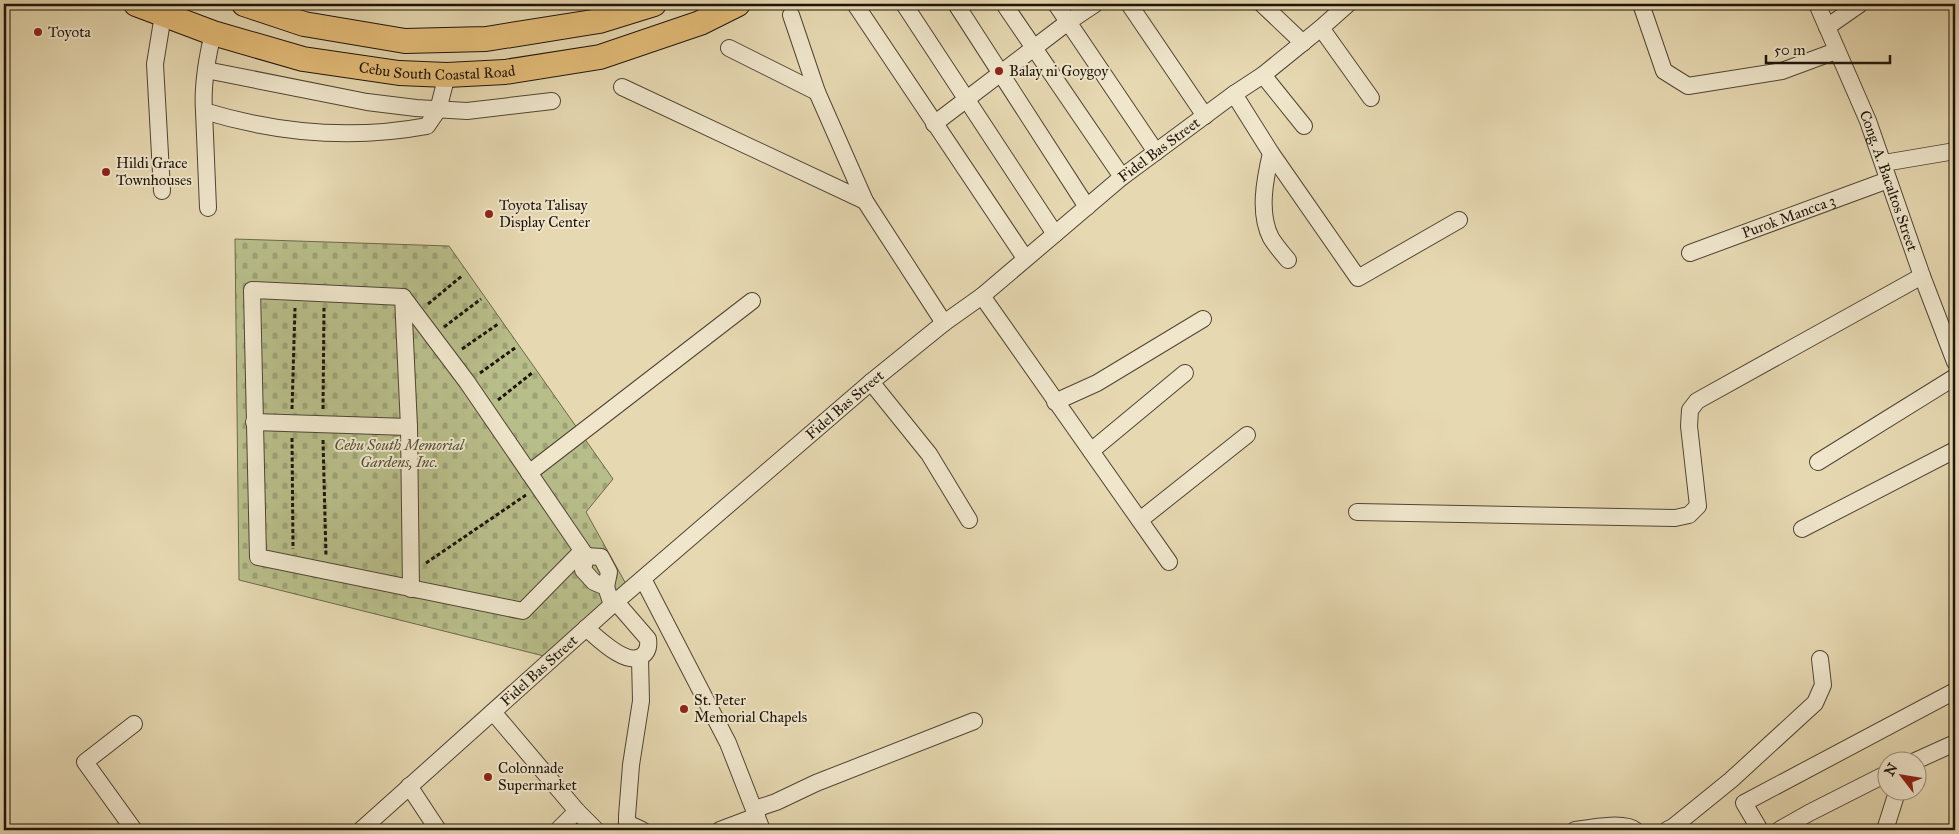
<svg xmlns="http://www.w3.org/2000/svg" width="1959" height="834" font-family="'IM FELL Great Primer',serif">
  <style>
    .cemetery { fill: url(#cemetery-stones); stroke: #6b694a }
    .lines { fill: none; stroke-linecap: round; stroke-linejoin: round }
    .minor-casing { stroke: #504533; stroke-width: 18 }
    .highway-casing { stroke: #1e1409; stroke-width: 26 }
    .path { stroke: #1e1409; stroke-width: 3; stroke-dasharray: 4 2.5; stroke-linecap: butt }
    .minor { stroke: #efe6cc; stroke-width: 16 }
    .highway { stroke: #e3bc78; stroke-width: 24 }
    .poi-dot { fill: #8f2418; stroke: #efe6cc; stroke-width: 2 }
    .labels { text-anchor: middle; stroke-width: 4; stroke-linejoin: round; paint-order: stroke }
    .poi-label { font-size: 15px; fill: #1e1409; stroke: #efe6cc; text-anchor: start }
    .street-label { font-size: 15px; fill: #1e1409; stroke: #efe6cc }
    .park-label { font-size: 15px; font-style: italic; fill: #545036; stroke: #efe6cc }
  </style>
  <defs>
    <pattern id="cemetery-stones" width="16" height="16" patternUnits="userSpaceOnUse" patternTransform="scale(1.25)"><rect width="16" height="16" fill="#b8be8a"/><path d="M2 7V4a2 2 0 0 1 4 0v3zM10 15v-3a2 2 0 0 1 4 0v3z" fill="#9ea276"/></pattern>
  </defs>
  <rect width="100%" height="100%" fill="#e6d8b1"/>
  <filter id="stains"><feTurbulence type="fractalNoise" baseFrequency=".004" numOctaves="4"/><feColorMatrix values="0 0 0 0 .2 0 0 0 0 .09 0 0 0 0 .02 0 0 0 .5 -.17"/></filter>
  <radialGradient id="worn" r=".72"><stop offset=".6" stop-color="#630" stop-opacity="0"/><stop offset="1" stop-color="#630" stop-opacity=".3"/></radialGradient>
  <polygon class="cemetery" points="235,239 449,246 613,479 586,512 626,584 544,656 239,580"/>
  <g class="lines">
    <g class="minor-casing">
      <g id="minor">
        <polyline points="855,4 1025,258"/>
        <polyline points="904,4 1055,234"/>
        <polyline points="956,4 1087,207"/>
        <polyline points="1004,4 1122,177"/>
        <polyline points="1056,4 1156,152"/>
        <polyline points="1129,4 1205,116"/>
        <polyline points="1262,4 1303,43"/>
        <polyline points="1641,4 1664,71 1688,86 1782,71 1836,51"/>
        <path id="s1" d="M1817,4L1868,121L1922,276L1955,362"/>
        <polyline points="791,15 817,92 865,201 944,323"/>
        <polyline points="1827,27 1860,4"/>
        <polyline points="1321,28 1371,98"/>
        <path d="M213,33C207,58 202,84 204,111C276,133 352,140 427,126L438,110L447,75"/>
        <polyline points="729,48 817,92"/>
        <polyline points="206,70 367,102 416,108 467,111 552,101"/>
        <polyline points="1263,75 1304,126"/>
        <polyline points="622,87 865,201"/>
        <polyline points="1234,94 1271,153 1358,278 1459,220"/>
        <polyline points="204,111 208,208"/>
        <polyline points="934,124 1068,22 1095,4"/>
        <path d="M1271,153C1265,179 1258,213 1271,238C1276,246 1282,253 1288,260"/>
        <polyline points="1884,163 1955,151"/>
        <polyline points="162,191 155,64 163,15"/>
        <path id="s2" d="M1690,253L1888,180"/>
        <polyline points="982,296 1169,562"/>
        <polyline points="403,297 409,427 411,589"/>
        <polyline points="871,382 929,454 969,520"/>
        <polyline points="1055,402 1097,383 1203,319"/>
        <polyline points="254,422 409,427"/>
        <polyline points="1091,451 1185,373"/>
        <polyline points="1818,462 1955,377"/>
        <polyline points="529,473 752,301"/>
        <polyline points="1357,512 1675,518 1689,515 1698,506 1689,426 1690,410 1697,401 1922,276"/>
        <polyline points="1140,520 1247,435"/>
        <polyline points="1802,529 1955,450"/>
        <polyline points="582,551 523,611 258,557 252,290 403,297 467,382 586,556 583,570 594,582 606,587 612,605"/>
        <polyline points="586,556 601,557 609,572 606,587"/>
        <polyline points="643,579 728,743 762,830"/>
        <path d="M586,628C598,638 626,667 642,656C648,652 649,646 648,639L616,602"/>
        <polyline points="640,658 641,701 631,765 627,816 627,823 642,830"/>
        <polyline points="493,712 577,811 596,830"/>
        <polyline points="134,724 85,762 134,830"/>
        <polyline points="1913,762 1955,743"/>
        <polyline points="409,786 438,830"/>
        <polyline points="755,809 776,802 816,783 974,721"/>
        <path id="s3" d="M361,830L612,605L871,382L944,323L982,296L1122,177L1234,94L1263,75L1321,28L1348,4"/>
        <polyline points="558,830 577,811"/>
        <polyline points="720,830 757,816"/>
        <path d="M1575,830C1589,828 1624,821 1635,830"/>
        <polyline points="1667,830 1673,827 1731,780 1815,703 1823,685 1820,659"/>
        <polyline points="1760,830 1744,803 1955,691"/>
        <polyline points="1779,830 1809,813 1886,774"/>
        <polyline points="1885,830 1897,792"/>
      </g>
    </g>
    <g class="highway-casing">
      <g id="highway">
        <path id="s4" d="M136,4L213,33L303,59L399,73L447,75L505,72L600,57L700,23L738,4"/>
        <polyline points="244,4 304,24 405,41 486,39 599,21 654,4"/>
      </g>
    </g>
    <g class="path">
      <polyline points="428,304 463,275"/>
      <polyline points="444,327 481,299"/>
      <polyline points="462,349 498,324"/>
      <polyline points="480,373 515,348"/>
      <polyline points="498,400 532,373"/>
      <polyline points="292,409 295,308"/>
      <polyline points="323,409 324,308"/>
      <polyline points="292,438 293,549"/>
      <polyline points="323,440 326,556"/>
      <polyline points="426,563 526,495"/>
    </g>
    <use href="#minor" class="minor"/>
    <use href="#highway" class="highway"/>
  </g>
  <g class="poi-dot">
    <circle cx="38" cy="32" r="5"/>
    <circle cx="999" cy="71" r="5"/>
    <circle cx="106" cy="172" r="5"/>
    <circle cx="489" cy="214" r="5"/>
    <circle cx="684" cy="709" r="5"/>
    <circle cx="488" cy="777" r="5"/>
  </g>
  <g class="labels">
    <g class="poi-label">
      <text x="48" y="37">Toyota</text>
      <text x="1009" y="76">Balay ni Goygoy</text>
      <text x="116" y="168">Hildi Grace<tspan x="116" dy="17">Townhouses</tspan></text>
      <text x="499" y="210">Toyota Talisay<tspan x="499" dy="17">Display Center</tspan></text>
      <text x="694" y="705">St. Peter<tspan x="694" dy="17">Memorial Chapels</tspan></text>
      <text x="498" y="773">Colonnade<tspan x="498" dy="17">Supermarket</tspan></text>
    </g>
    <g class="street-label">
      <text dy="5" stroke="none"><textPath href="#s4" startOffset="311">Cebu South Coastal Road</textPath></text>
      <text dy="5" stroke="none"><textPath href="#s3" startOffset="1049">Fidel Bas Street</textPath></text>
      <text dy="5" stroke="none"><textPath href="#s1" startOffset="191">Cong. A. Bacaltos Street</textPath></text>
      <text dy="5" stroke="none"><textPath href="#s2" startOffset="105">Purok Mancca 3</textPath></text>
      <text dy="5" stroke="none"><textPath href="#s3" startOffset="644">Fidel Bas Street</textPath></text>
      <text dy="5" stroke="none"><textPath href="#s3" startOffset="239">Fidel Bas Street</textPath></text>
    </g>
    <g class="park-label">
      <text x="399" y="450">Cebu South Memorial<tspan x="399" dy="17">Gardens, Inc.</tspan></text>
    </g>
  </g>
  <rect width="1959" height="834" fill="none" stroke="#e6d8b1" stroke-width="20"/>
  <rect x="5" y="5" width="1949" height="824" fill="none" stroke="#1e1409" stroke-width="2.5"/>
  <rect x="10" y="10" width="1939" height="814" fill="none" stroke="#1e1409"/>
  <g transform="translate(1902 776) rotate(301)"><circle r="24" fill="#efe6cc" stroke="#9b927e"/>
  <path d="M0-4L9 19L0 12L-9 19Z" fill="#8f2418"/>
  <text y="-8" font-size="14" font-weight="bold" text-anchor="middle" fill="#1e1409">N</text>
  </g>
  <path d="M1766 55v8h124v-8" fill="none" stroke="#1e1409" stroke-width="2.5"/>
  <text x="1774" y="55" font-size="15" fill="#1e1409" stroke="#efe6cc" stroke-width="4" paint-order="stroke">50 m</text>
  <rect width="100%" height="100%" filter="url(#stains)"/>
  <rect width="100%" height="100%" fill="url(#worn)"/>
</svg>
